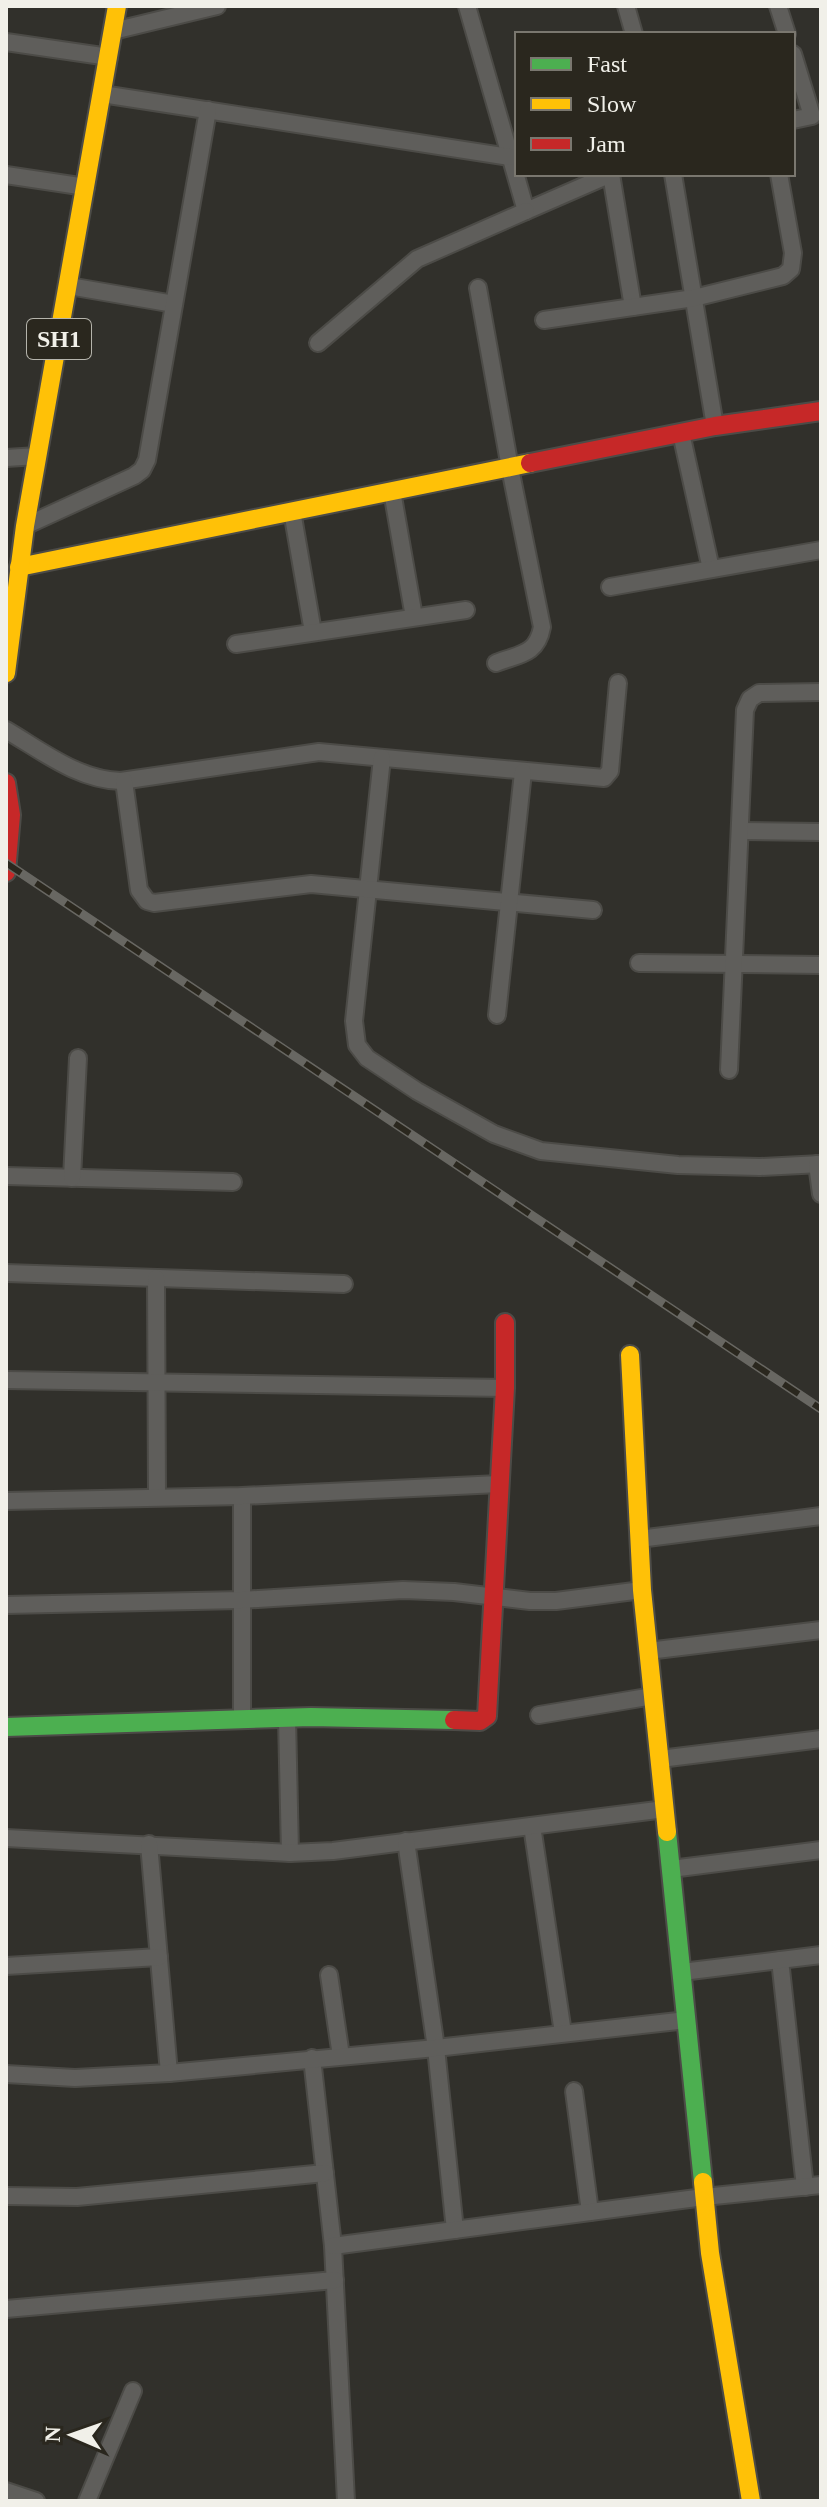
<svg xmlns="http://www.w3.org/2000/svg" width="827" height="2507" font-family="Georgia,serif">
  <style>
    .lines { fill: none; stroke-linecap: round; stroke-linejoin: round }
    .street-casing { stroke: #4c4b47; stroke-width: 20 }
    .fast-casing { stroke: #4c4b47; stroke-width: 22 }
    .slow-casing { stroke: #4c4b47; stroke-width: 22 }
    .jam-casing { stroke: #4c4b47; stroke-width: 22 }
    .street { stroke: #5f5e5b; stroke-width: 16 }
    .fast { stroke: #4caf50; stroke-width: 18 }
    .slow { stroke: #ffc107; stroke-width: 18 }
    .jam { stroke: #c62828; stroke-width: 18 }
    .rail-casing { stroke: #686762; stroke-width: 9 }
    .rail { stroke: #2a271e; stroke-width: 6; stroke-dasharray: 18; stroke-linecap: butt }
    .labels { text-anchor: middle; stroke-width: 6; stroke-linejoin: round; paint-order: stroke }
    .shield { fill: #2a271e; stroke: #b5b4ac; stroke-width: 2 }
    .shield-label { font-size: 24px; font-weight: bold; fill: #f1f0e9 }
  </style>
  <rect width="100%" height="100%" fill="#31302b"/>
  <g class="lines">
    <g class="street-casing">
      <g id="street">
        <polyline points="467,6 526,211 611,174 633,307"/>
        <polyline points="626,6 634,34"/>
        <polyline points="778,6 787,34"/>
        <polyline points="113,31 217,6"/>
        <polyline points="6,42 109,57"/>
        <polyline points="793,54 812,116 793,120"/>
        <polyline points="102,94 510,157"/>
        <polyline points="673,174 715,426"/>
        <polyline points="6,175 86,187"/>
        <polyline points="69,286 174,304"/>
        <path d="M478,288L510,468L542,627C537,655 519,654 496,663"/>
        <polyline points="544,320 694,298 783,276 791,269 793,253 779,174"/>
        <polyline points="318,343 417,259 526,211"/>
        <polyline points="681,433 711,569"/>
        <polyline points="6,458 38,456"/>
        <polyline points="392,491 414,617"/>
        <polyline points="292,511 313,632"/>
        <polyline points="25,526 134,476 142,470 147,460 208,110"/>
        <polyline points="610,587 821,550"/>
        <polyline points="236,644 466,610"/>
        <path d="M6,730C42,751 78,780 121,781L319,752L604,778L610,771L618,683"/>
        <polyline points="382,758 354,1021 357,1045 367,1058 417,1091 494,1134 541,1151 678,1165 760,1167 821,1164"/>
        <polyline points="124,781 139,890 147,901 154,903 311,884 593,910"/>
        <polyline points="740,831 821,832"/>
        <polyline points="639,963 821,965"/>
        <polyline points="497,1015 523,772"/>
        <polyline points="729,1070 745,710 750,699 759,693 821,692"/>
        <polyline points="817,1164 821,1194"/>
        <polyline points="6,1176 233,1182"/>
        <polyline points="72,1178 78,1058"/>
        <polyline points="6,1273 344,1284"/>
        <polyline points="156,1278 157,1496"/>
        <polyline points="6,1380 505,1388"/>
        <polyline points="242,1496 242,1720"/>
        <polyline points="6,1501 242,1496 499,1484"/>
        <polyline points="639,1539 821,1516"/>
        <polyline points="6,1605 241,1600 403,1590 454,1592 530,1601 556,1601 642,1590"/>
        <polyline points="648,1651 821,1630"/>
        <polyline points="539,1715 653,1696"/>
        <polyline points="287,1718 290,1853"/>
        <polyline points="660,1759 821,1739"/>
        <polyline points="532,1826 563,2033"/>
        <polyline points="6,1838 290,1853 333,1851 665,1809"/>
        <polyline points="406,1841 436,2048 455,2230"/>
        <polyline points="149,1844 169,2073"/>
        <polyline points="671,1869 821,1850"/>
        <polyline points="780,1960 805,2187"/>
        <polyline points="6,1966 159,1957"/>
        <polyline points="682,1972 821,1955"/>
        <polyline points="329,1975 341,2056"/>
        <polyline points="312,2058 333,2246 346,2501"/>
        <polyline points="6,2074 75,2078 169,2073 436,2048 687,2020"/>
        <polyline points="574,2091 590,2212"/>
        <polyline points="6,2196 77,2197 325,2173"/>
        <polyline points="333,2246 704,2197 821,2185"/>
        <polyline points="6,2309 335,2280"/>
        <polyline points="6,2491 36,2501"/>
        <polyline points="87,2501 133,2391"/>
      </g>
    </g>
    <g class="fast-casing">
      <g id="fast">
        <polyline points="6,1727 311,1717 454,1720"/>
        <polyline points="667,1832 703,2182"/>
      </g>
    </g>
    <g class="slow-casing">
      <g id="slow">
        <polyline points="19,567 530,463"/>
        <polyline points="6,673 25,526 117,6"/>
        <polyline points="630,1355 642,1590 667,1832"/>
        <polyline points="703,2182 710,2253 751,2501"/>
      </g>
    </g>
    <g class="jam-casing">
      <g id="jam">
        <polyline points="530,463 715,426 821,411"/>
        <polyline points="6,783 11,815 6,872"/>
        <polyline points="454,1720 480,1721 487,1716 505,1388 505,1323"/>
      </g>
    </g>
    <use href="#street" class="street"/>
    <use href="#fast" class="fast"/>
    <use href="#slow" class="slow"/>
    <use href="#jam" class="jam"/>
    <g class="rail-casing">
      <polyline id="rail" points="6,863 821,1409"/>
    </g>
    <use href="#rail" class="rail"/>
  </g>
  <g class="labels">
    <rect class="shield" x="27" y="319" width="64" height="40" rx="6"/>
    <g class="shield-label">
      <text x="59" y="347">SH1</text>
    </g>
  </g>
  <rect width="827" height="2507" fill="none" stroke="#f1f0e9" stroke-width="16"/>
  <rect x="515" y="32" width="280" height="144" fill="#2a271e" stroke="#7a776f" stroke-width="2"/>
  <rect x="531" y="58" width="40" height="12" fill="#4caf50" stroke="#7a776f" stroke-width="2"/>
  <text x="587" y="72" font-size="24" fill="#f1f0e9">Fast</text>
  <rect x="531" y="98" width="40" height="12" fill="#ffc107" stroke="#7a776f" stroke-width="2"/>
  <text x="587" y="112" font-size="24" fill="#f1f0e9">Slow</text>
  <rect x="531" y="138" width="40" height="12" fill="#c62828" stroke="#7a776f" stroke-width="2"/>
  <text x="587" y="152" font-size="24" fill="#f1f0e9">Jam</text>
  <g transform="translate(72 2435) rotate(272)" stroke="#2a271e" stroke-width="6" paint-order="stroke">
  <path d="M0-6L14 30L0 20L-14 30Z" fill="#f1f0e9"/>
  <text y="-12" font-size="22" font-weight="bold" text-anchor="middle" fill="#f1f0e9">N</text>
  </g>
</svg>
